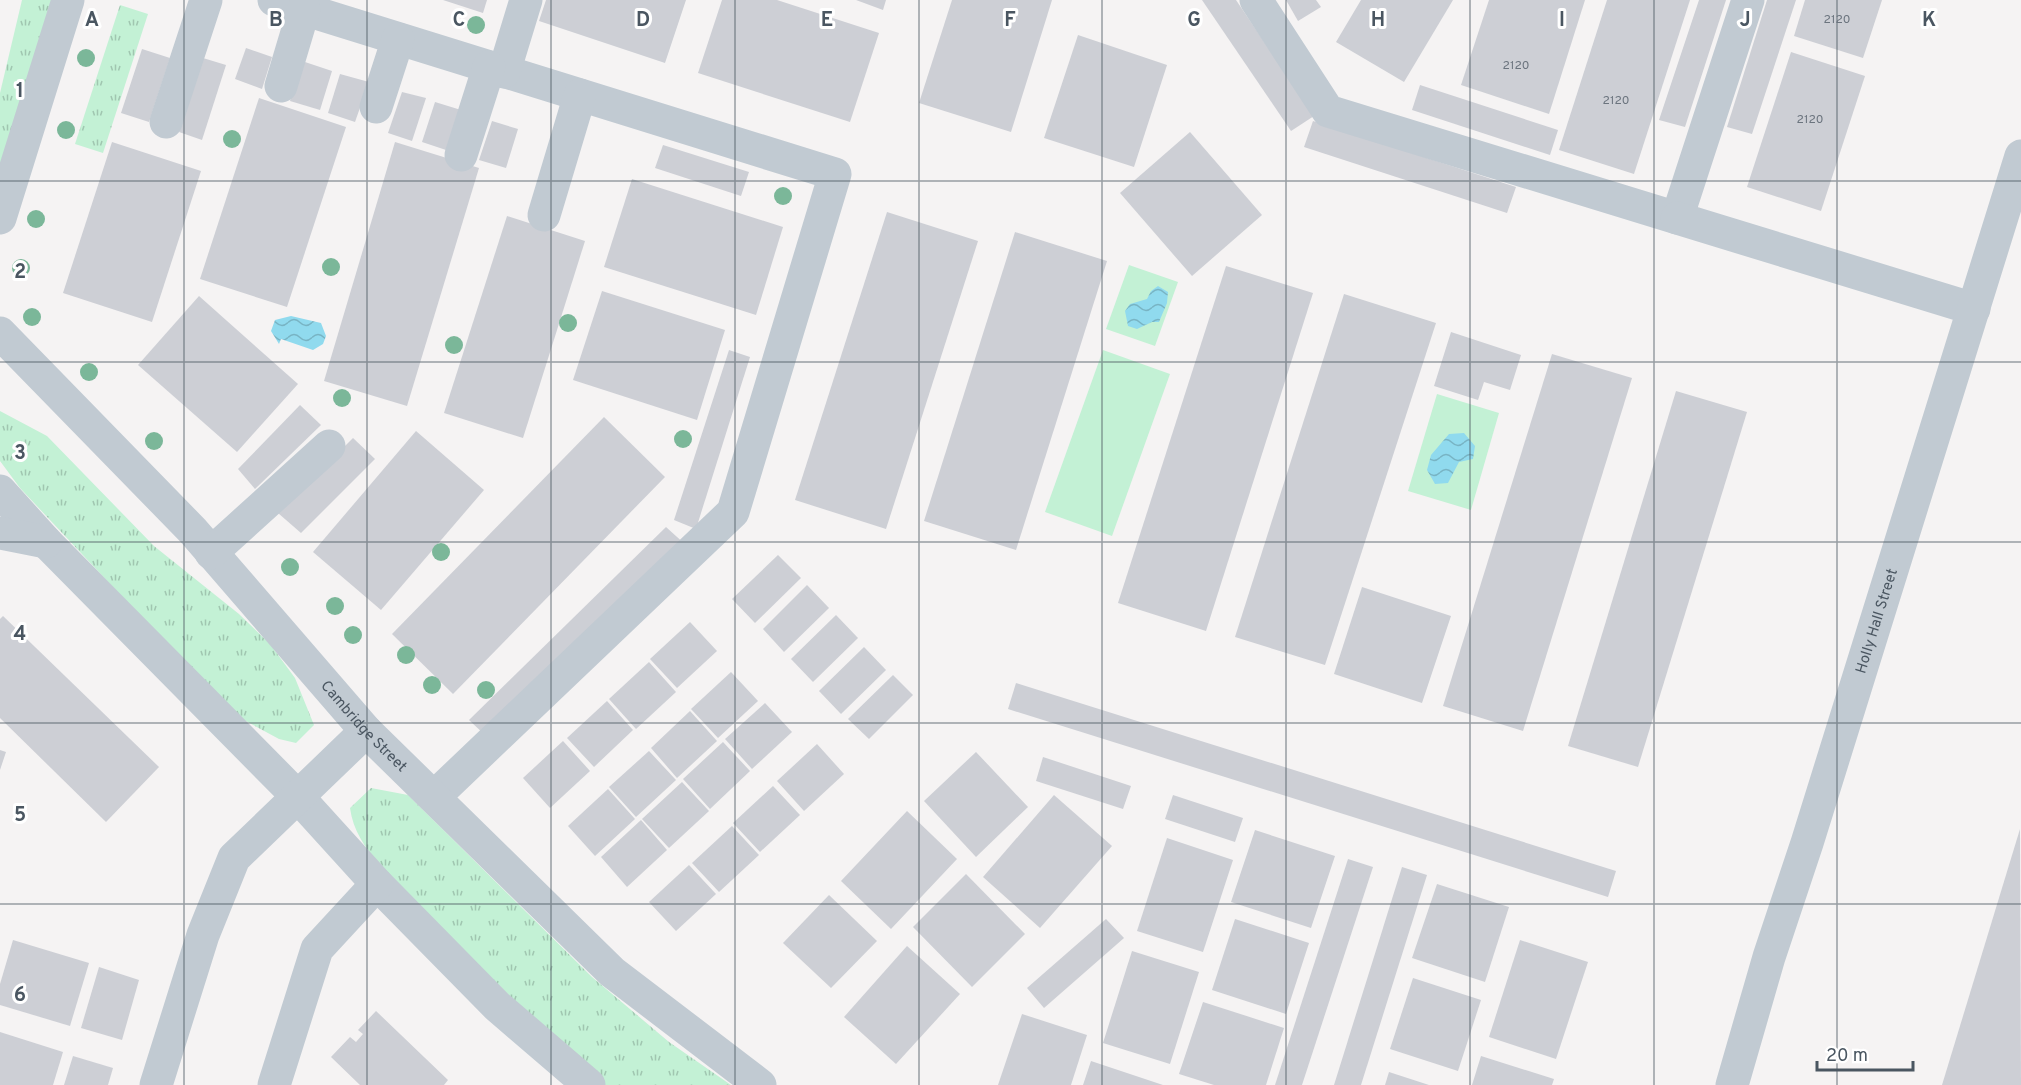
<svg xmlns="http://www.w3.org/2000/svg" width="2021" height="1085" font-family="Overpass,sans-serif">
  <style>
    .grass { fill: url(#grass-tufts) }
    .pitch { fill: #c3f1d5 }
    .water { fill: url(#water-waves) }
    .building { fill: #cdcfd5 }
    .lines { fill: none; stroke-linecap: round; stroke-linejoin: round }
    .minor { stroke: #c1cad2; stroke-width: 33 }
    .tree { fill: #7bb799 }
    .grid { fill: none; stroke: #4a5661; stroke-width: 1.5; stroke-opacity: 0.55 }
    .labels { text-anchor: middle; stroke-width: 6; stroke-linejoin: round; paint-order: stroke }
    .number-label { font-size: 12px; fill: #6b747e }
    .street-label { font-size: 15px; fill: #4a5661; stroke: #fff }
    .grid-label { font-size: 20px; text-anchor: middle; font-weight: bold; fill: #4a5661; stroke: #fff; stroke-width: 6; stroke-linejoin: round; paint-order: stroke }
  </style>
  <defs>
    <pattern id="grass-tufts" width="24" height="20" patternUnits="userSpaceOnUse" patternTransform="scale(1.5)"><rect width="24" height="20" fill="#c3f1d5"/><path d="M3 7l-1-3M5 7V3M7 7l1-3M15 17l-1-3M17 17v-4M19 17l1-3" fill="none" stroke="#a0c6b0"/></pattern>
    <pattern id="water-waves" width="16" height="10" patternUnits="userSpaceOnUse" patternTransform="scale(1.5)"><rect width="16" height="10" fill="#90daee"/><path d="M0 5q4-4 8 0t8 0" fill="none" stroke="#78b4c4"/></pattern>
  </defs>
  <rect width="100%" height="100%" fill="#f5f3f3"/>
  <g class="grass">
    <polygon points="22,0 58,0 0,185 0,93"/>
    <polygon points="120,5 148,14 103,153 75,144"/>
    <polygon points="0,411 47,436 154,546 239,614 270,644 295,678 314,725 296,743 279,739 244,720 155,632 20,488 0,461"/>
    <path d="M371,788L408,795L592,977L669,1042L731,1085H605L574,1060L378,865C365,846 353,831 350,808Z"/>
  </g>
  <g class="pitch">
    <polygon points="1129,265 1178,282 1155,346 1106,329"/>
    <polygon points="1103,350 1170,374 1112,536 1045,512"/>
    <polygon points="1437,394 1499,413 1471,510 1408,491"/>
  </g>
  <g class="water">
    <polygon points="1158,286 1168,292 1167,303 1159,322 1152,322 1137,329 1128,326 1125,311 1130,304 1147,299 1151,291"/>
    <polygon points="291,316 321,323 326,336 323,344 313,350 281,339 279,344 271,331 275,320"/>
    <polygon points="1464,433 1475,446 1473,459 1459,462 1448,483 1435,484 1427,470 1431,455 1449,434"/>
  </g>
  <g class="building">
    <polygon points="443,0 487,0 483,13"/>
    <polygon points="546,0 686,0 665,63 539,21"/>
    <polygon points="722,0 777,0 879,33 850,122 698,73"/>
    <polygon points="856,0 886,0 883,10"/>
    <polygon points="952,0 1052,0 1011,132 919,103"/>
    <polygon points="1202,0 1236,0 1314,116 1291,131"/>
    <polygon points="1286,0 1316,0 1321,7 1298,21"/>
    <polygon points="1361,0 1453,0 1404,82 1336,42"/>
    <polygon points="1489,0 1585,0 1549,114 1461,85"/>
    <polygon points="1607,0 1690,0 1634,174 1559,150"/>
    <polygon points="1699,0 1726,0 1685,127 1659,120"/>
    <polygon points="1767,0 1796,0 1752,134 1727,127"/>
    <polygon points="1805,0 1882,0 1863,58 1794,36"/>
    <polygon points="1078,35 1167,65 1134,167 1044,138"/>
    <polygon points="246,48 272,57 262,89 235,79"/>
    <polygon points="142,49 170,58 149,122 121,113"/>
    <polygon points="1791,52 1865,76 1821,211 1747,187"/>
    <polygon points="203,58 226,65 202,140 179,132"/>
    <polygon points="302,61 332,71 320,110 290,101"/>
    <polygon points="340,74 369,82 355,122 328,113"/>
    <polygon points="1420,85 1558,130 1550,155 1412,110"/>
    <polygon points="402,92 426,98 412,141 388,133"/>
    <polygon points="259,98 346,127 287,307 200,279"/>
    <polygon points="435,102 461,110 449,151 422,142"/>
    <polygon points="492,121 518,129 506,168 479,160"/>
    <polygon points="1313,121 1516,187 1507,213 1304,147"/>
    <polygon points="1190,132 1262,215 1192,276 1120,193"/>
    <polygon points="112,142 201,171 152,322 63,293"/>
    <polygon points="395,142 479,168 407,406 324,381"/>
    <polygon points="663,145 749,172 741,196 655,168"/>
    <polygon points="632,179 783,227 756,315 604,267"/>
    <polygon points="887,212 978,241 886,529 795,500"/>
    <polygon points="507,216 585,241 523,438 444,413"/>
    <polygon points="1015,232 1107,261 1016,550 924,521"/>
    <polygon points="1226,266 1313,293 1206,631 1118,603"/>
    <polygon points="602,291 725,330 697,420 573,380"/>
    <polygon points="1344,294 1436,323 1325,665 1235,637"/>
    <polygon points="199,296 298,384 237,452 138,365"/>
    <polygon points="1451,332 1521,355 1510,390 1484,382 1478,400 1434,386"/>
    <polygon points="729,350 750,357 696,529 674,520"/>
    <polygon points="1552,354 1632,378 1523,731 1443,706"/>
    <polygon points="1676,391 1747,412 1638,767 1568,746"/>
    <polygon points="300,405 321,425 255,489 238,469"/>
    <polygon points="604,417 665,477 453,694 392,634"/>
    <polygon points="416,431 484,490 381,610 313,552"/>
    <polygon points="353,438 375,459 301,533 278,513"/>
    <polygon points="666,527 687,546 486,736 469,720"/>
    <polygon points="778,555 801,578 755,623 732,599"/>
    <polygon points="807,585 829,608 784,652 763,629"/>
    <polygon points="1362,587 1451,616 1422,703 1334,674"/>
    <polygon points="836,615 858,638 813,682 791,659"/>
    <polygon points="3,616 159,767 106,822 0,718 0,619"/>
    <polygon points="690,622 717,651 677,688 650,659"/>
    <polygon points="864,647 886,670 841,714 819,691"/>
    <polygon points="649,662 676,692 636,729 609,699"/>
    <polygon points="731,672 758,701 718,738 691,709"/>
    <polygon points="893,675 913,695 869,739 848,719"/>
    <polygon points="1016,683 1616,871 1608,897 1008,709"/>
    <polygon points="607,701 633,730 594,767 567,738"/>
    <polygon points="765,703 792,732 752,769 725,739"/>
    <polygon points="690,711 717,741 677,778 651,748"/>
    <polygon points="563,741 590,771 550,808 523,778"/>
    <polygon points="723,742 750,771 710,809 683,779"/>
    <polygon points="817,744 844,774 804,811 777,781"/>
    <polygon points="0,750 6,752 0,770"/>
    <polygon points="649,751 676,780 636,817 609,787"/>
    <polygon points="976,752 1028,807 976,857 924,801"/>
    <polygon points="1043,757 1131,786 1123,809 1036,781"/>
    <polygon points="682,782 709,811 669,848 642,819"/>
    <polygon points="773,786 800,815 760,852 733,823"/>
    <polygon points="608,789 635,819 595,856 568,826"/>
    <polygon points="1054,795 1112,846 1040,928 983,877"/>
    <polygon points="1173,795 1243,818 1235,842 1165,819"/>
    <polygon points="907,811 957,859 891,929 841,881"/>
    <polygon points="641,820 667,850 627,887 601,857"/>
    <polygon points="732,826 759,855 719,892 692,863"/>
    <polygon points="2020,829 2021,1085 1942,1085"/>
    <polygon points="1255,830 1335,856 1311,928 1231,902"/>
    <polygon points="1167,838 1233,860 1203,952 1137,931"/>
    <polygon points="1348,859 1373,867 1302,1085 1275,1085"/>
    <polygon points="689,865 716,894 676,931 649,902"/>
    <polygon points="1402,867 1427,875 1361,1085 1334,1085"/>
    <polygon points="966,874 1025,934 972,987 913,927"/>
    <polygon points="1437,884 1509,907 1485,982 1412,958"/>
    <polygon points="829,895 877,941 831,988 783,943"/>
    <polygon points="1106,919 1124,938 1044,1008 1027,988"/>
    <polygon points="1235,919 1309,943 1286,1014 1212,990"/>
    <polygon points="13,940 89,963 70,1026 0,1005 0,984"/>
    <polygon points="1520,940 1588,962 1556,1059 1489,1037"/>
    <polygon points="907,946 960,994 896,1064 844,1017"/>
    <polygon points="1132,951 1199,972 1170,1064 1103,1043"/>
    <polygon points="99,967 139,980 122,1040 81,1028"/>
    <polygon points="1413,978 1481,1000 1458,1071 1390,1049"/>
    <polygon points="1203,1002 1284,1028 1266,1085 1214,1085 1179,1074"/>
    <polygon points="376,1011 448,1080 444,1085 360,1085 331,1057 350,1037 356,1042 363,1034 358,1030"/>
    <polygon points="1022,1014 1087,1035 1071,1085 998,1085"/>
    <polygon points="0,1032 63,1052 53,1085 0,1085"/>
    <polygon points="73,1056 113,1068 108,1085 64,1085"/>
    <polygon points="1481,1056 1554,1079 1552,1085 1472,1085"/>
    <polygon points="1091,1061 1163,1085 1083,1085"/>
    <polygon points="1389,1072 1429,1085 1385,1085"/>
  </g>
  <g class="lines">
    <g class="minor">
      <polyline points="274,0 835,174 733,512 434,797"/>
      <polyline points="1256,0 1328,111 1677,218 1748,0"/>
      <polyline points="504,72 526,0"/>
      <polyline points="281,86 304,9"/>
      <polyline points="376,107 398,39"/>
      <polyline points="166,122 206,0"/>
      <polyline points="461,155 489,67"/>
      <polyline points="544,215 580,95"/>
      <polyline points="0,218 68,0"/>
      <polyline points="1677,218 1974,309"/>
      <path id="s1" d="M0,333L193,531L366,731L612,972L760,1085"/>
      <polyline points="0,491 46,542 298,797 377,884 497,1006 589,1085"/>
      <polyline points="0,533 46,542"/>
      <polyline points="211,553 329,446"/>
      <polyline points="156,1085 203,935 234,858 366,731"/>
      <polyline points="274,1085 317,949 377,884"/>
      <path id="s2" d="M1732,1085L1769,957L1807,843L2021,156"/>
    </g>
  </g>
  <g class="tree">
    <circle cx="476" cy="25" r="9"/>
    <circle cx="86" cy="58" r="9"/>
    <circle cx="66" cy="130" r="9"/>
    <circle cx="232" cy="139" r="9"/>
    <circle cx="783" cy="196" r="9"/>
    <circle cx="36" cy="219" r="9"/>
    <circle cx="331" cy="267" r="9"/>
    <circle cx="21" cy="268" r="9"/>
    <circle cx="32" cy="317" r="9"/>
    <circle cx="568" cy="323" r="9"/>
    <circle cx="454" cy="345" r="9"/>
    <circle cx="89" cy="372" r="9"/>
    <circle cx="342" cy="398" r="9"/>
    <circle cx="683" cy="439" r="9"/>
    <circle cx="154" cy="441" r="9"/>
    <circle cx="441" cy="552" r="9"/>
    <circle cx="290" cy="567" r="9"/>
    <circle cx="335" cy="606" r="9"/>
    <circle cx="353" cy="635" r="9"/>
    <circle cx="406" cy="655" r="9"/>
    <circle cx="432" cy="685" r="9"/>
    <circle cx="486" cy="690" r="9"/>
  </g>
  <path class="grid" d="M184,0V1085M367,0V1085M551,0V1085M735,0V1085M919,0V1085M1102,0V1085M1286,0V1085M1470,0V1085M1654,0V1085M1837,0V1085M0,181H2021M0,362H2021M0,542H2021M0,723H2021M0,904H2021"/>
  <g class="labels">
    <g class="number-label">
      <text x="1837" y="23">2120</text>
      <text x="1516" y="69">2120</text>
      <text x="1616" y="104">2120</text>
      <text x="1810" y="123">2120</text>
    </g>
    <g class="street-label">
      <text dy="5" stroke="none"><textPath href="#s2" startOffset="486">Holly Hall Street</textPath></text>
      <text dy="5" stroke="none"><textPath href="#s1" startOffset="536">Cambridge Street</textPath></text>
    </g>
  </g>
  <g class="grid-label">
    <text x="92" y="26">A</text>
    <text x="276" y="26">B</text>
    <text x="459" y="26">C</text>
    <text x="643" y="26">D</text>
    <text x="827" y="26">E</text>
    <text x="1010" y="26">F</text>
    <text x="1194" y="26">G</text>
    <text x="1378" y="26">H</text>
    <text x="1562" y="26">I</text>
    <text x="1745" y="26">J</text>
    <text x="1929" y="26">K</text>
    <text x="20" y="97">1</text>
    <text x="20" y="278">2</text>
    <text x="20" y="459">3</text>
    <text x="20" y="640">4</text>
    <text x="20" y="821">5</text>
    <text x="20" y="1001">6</text>
  </g>
  <path d="M1817 1061v9h96v-9" fill="none" stroke="#4a5661" stroke-width="3"/>
  <text x="1826" y="1061" font-size="18" fill="#4a5661" stroke="#ffffff" stroke-width="4.5" paint-order="stroke">20 m</text>
</svg>
